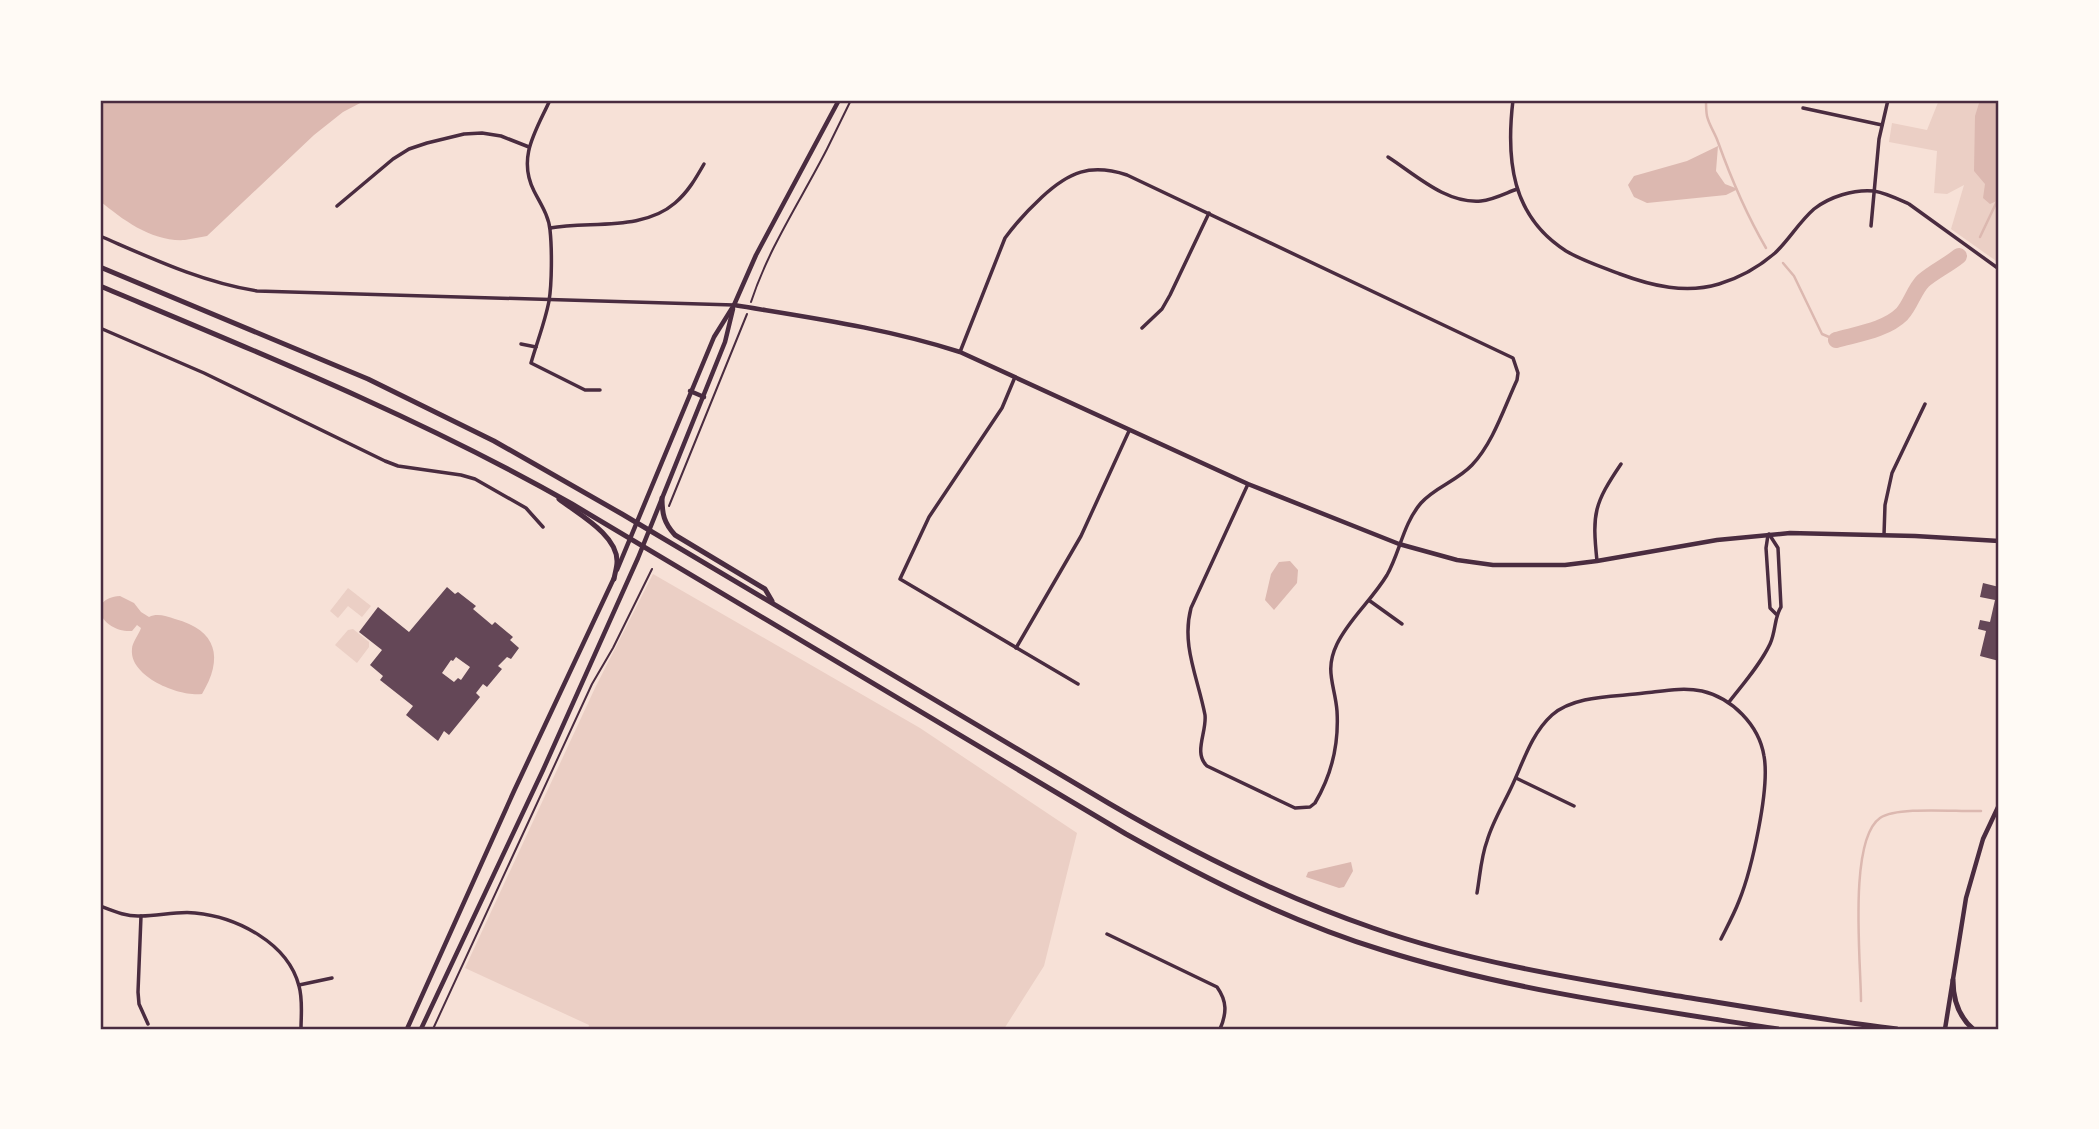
<svg xmlns="http://www.w3.org/2000/svg" width="2099" height="1129" font-family="'Space Grotesk',sans-serif">
  <style>
    .green { fill: #ebcfc5 }
    .water { fill: #dcb8b0 }
    .lines { fill: none; stroke-linecap: round; stroke-linejoin: round }
    .stream { stroke: #dcb8b0; stroke-width: 2.5 }
    .river { stroke: #dcb8b0; stroke-width: 16 }
    .building { fill: #644757; fill-rule: evenodd }
    .path { stroke: #4a2c40; stroke-width: 2 }
    .minor { stroke: #4a2c40; stroke-width: 3.5 }
    .tertiary { stroke: #4a2c40; stroke-width: 4.5 }
    .secondary { stroke: #4a2c40; stroke-width: 5 }
    .neatline { fill: none; stroke: #4a2c40; stroke-width: 2.5 }
  </style>
  <rect width="100%" height="100%" fill="#f7e1d7"/>
  <g class="green">
    <polygon points="1939,100 1980,100 1977,103 1999,100 1999,263 1951,229 1964,185 1947,194 1934,193 1937,151 1889,142 1892,123 1927,130"/>
    <polygon points="653,574 920,728 1077,833 1044,966 1004,1029 588,1029 589,1025 465,968 595,688"/>
    <polygon points="348,588 371,606 362,617 348,606 338,618 330,611"/>
    <polygon points="353,629 369,642 369,647 357,663 335,645 348,630"/>
  </g>
  <g class="water">
    <path d="M100,100H366L343,112L314,135L207,236C200,237 192,239 185,240C152,242 123,220 100,201Z"/>
    <polygon points="1980,100 1999,100 1999,200 1990,204 1983,198 1985,184 1974,171 1975,116"/>
    <polygon points="1718,146 1716,171 1725,184 1738,189 1726,195 1647,203 1634,197 1628,185 1634,176 1687,161"/>
    <polygon points="1290,561 1298,570 1297,583 1274,610 1265,600 1271,574 1279,562"/>
    <path d="M120,596L134,603L141,612L149,617C157,613 166,616 175,619C217,630 224,658 202,694C180,697 129,677 132,649C132,643 139,634 141,628L137,625L132,631C103,633 84,599 120,596Z"/>
    <polygon points="1351,862 1353,871 1344,887 1339,888 1306,877 1308,872"/>
  </g>
  <g class="lines">
    <g class="stream">
      <path d="M1706,100C1706,105 1706,111 1707,116C1709,125 1715,133 1718,142C1732,181 1745,212 1766,248"/>
      <polyline points="1980,237 1999,197"/>
      <polyline points="1783,263 1794,276 1822,334 1836,340"/>
      <path d="M1861,1001C1861,964 1848,840 1880,818C1898,806 1957,812 1981,811"/>
    </g>
    <path class="river" d="M1836,340C1857,334 1886,330 1902,314C1911,304 1914,290 1923,281C1933,272 1948,265 1959,256"/>
  </g>
  <g class="building">
    <polygon points="1983,583 1999,587 1999,661 1980,656 1986,631 1978,629 1980,620 1990,622 1995,600 1980,597"/>
    <path d="M447,587L455,594L458,592L476,606L473,609L492,625L495,622L513,637L510,640L519,648L511,659L507,657L498,666L502,669L487,687L483,684L476,693L480,697L449,735L444,731L438,741L406,715L413,706L380,680L383,676L370,665L382,650L359,632L378,607L409,632ZM456,657L470,667L461,680L458,678L454,682L442,673L451,660L453,661Z"/>
  </g>
  <g class="lines">
    <g class="path">
      <path d="M751,302C769,247 801,200 827,149C835,133 843,116 851,100"/>
      <polyline points="669,506 747,314"/>
      <polyline points="433,1029 592,684 613,648 652,569"/>
    </g>
    <g class="minor">
      <path d="M550,100C536,131 517,157 534,191C540,203 549,216 550,230C552,248 552,283 549,301C545,322 537,342 531,363L585,390H600"/>
      <path d="M1513,100C1506,159 1511,216 1566,251C1583,261 1602,267 1620,274C1652,286 1686,294 1719,284C1739,278 1759,267 1775,253C1789,240 1799,222 1814,209C1829,197 1854,189 1874,191C1886,193 1898,199 1909,204L1999,269"/>
      <polyline points="1803,108 1882,125"/>
      <path d="M1388,157C1416,175 1446,204 1481,201C1493,200 1506,193 1517,189"/>
      <polyline points="337,206 393,159 409,149 427,143 464,134 482,133 501,136 529,147"/>
      <polyline points="1871,226 1879,139 1888,100"/>
      <path d="M550,228C591,221 643,231 675,203C688,192 696,178 704,164"/>
      <path d="M100,236C151,258 201,282 257,291L734,305"/>
      <polyline points="100,328 204,373 385,461 398,466 461,475 475,479 526,508 543,527"/>
      <polyline points="1142,328 1162,309 1170,295 1209,213"/>
      <polyline points="521,344 536,347"/>
      <path d="M960,352L1005,238C1016,223 1028,210 1042,197C1069,172 1090,163 1127,175L1513,358L1518,373L1517,380C1504,408 1493,443 1472,465C1457,481 1435,487 1421,503C1403,524 1400,552 1387,575C1372,600 1349,619 1337,644C1324,671 1335,685 1337,711C1339,744 1331,776 1315,803L1310,807L1295,808L1207,766C1193,753 1207,732 1205,715C1198,678 1181,645 1191,608L1248,484"/>
      <polyline points="1015,377 1002,408 929,517 900,579 1078,684"/>
      <polyline points="1768,535 1766,548 1770,608 1776,614"/>
      <polyline points="1884,535 1885,505 1892,473 1925,404"/>
      <path d="M1597,561C1592,513 1594,504 1621,464"/>
      <polyline points="1370,601 1402,624"/>
      <polyline points="1016,648 1081,536 1129,431"/>
      <path d="M1729,702C1743,684 1760,665 1770,644C1776,631 1774,618 1781,607L1778,548L1769,534"/>
      <polyline points="1516,778 1574,806"/>
      <path d="M1477,893C1480,876 1481,857 1487,841C1492,823 1503,805 1511,788C1523,763 1531,734 1552,715C1575,695 1615,697 1644,693C1663,691 1683,687 1702,691C1732,698 1759,725 1764,756C1770,788 1752,869 1739,901C1734,914 1727,927 1721,939"/>
      <path d="M100,906C113,911 127,917 141,916C159,916 177,911 195,913C237,917 288,943 299,986C303,1000 301,1015 301,1029"/>
      <polyline points="141,916 138,992 139,1004 148,1024"/>
      <path d="M1107,934L1217,987C1227,1001 1227,1013 1220,1029"/>
      <polyline points="299,985 332,978"/>
    </g>
    <g class="tertiary">
      <path d="M734,305C812,318 885,328 960,352L1248,484L1399,544L1457,560L1493,565H1565L1597,561L1717,540L1790,533L1915,536L1999,541"/>
      <polyline points="690,391 704,397"/>
      <polyline points="617,570 714,337 734,305 756,255 839,100"/>
      <polyline points="407,1029 514,791 614,578"/>
      <polyline points="421,1029 543,770 638,558 725,342 733,309"/>
      <polyline points="1945,1029 1966,898 1983,839 1999,805"/>
    </g>
    <g class="secondary">
      <path d="M100,267L368,379L494,441L622,514L1110,804C1194,853 1280,896 1373,928C1470,962 1571,978 1672,995C1747,1007 1822,1020 1897,1029"/>
      <path d="M100,286C260,353 421,418 572,504L1126,834C1208,880 1292,922 1382,950C1511,991 1645,1008 1778,1029"/>
      <path d="M662,498C662,514 664,523 675,535L765,589L772,601"/>
      <path d="M559,499C578,514 618,535 617,562C617,567 615,573 614,579"/>
      <path d="M1953,980C1953,1000 1958,1016 1973,1029"/>
    </g>
  </g>
  <rect width="2099" height="1129" fill="none" stroke="#fffaf5" stroke-width="203"/>
  <rect x="102" y="102" width="1895" height="926" class="neatline"/>
</svg>
